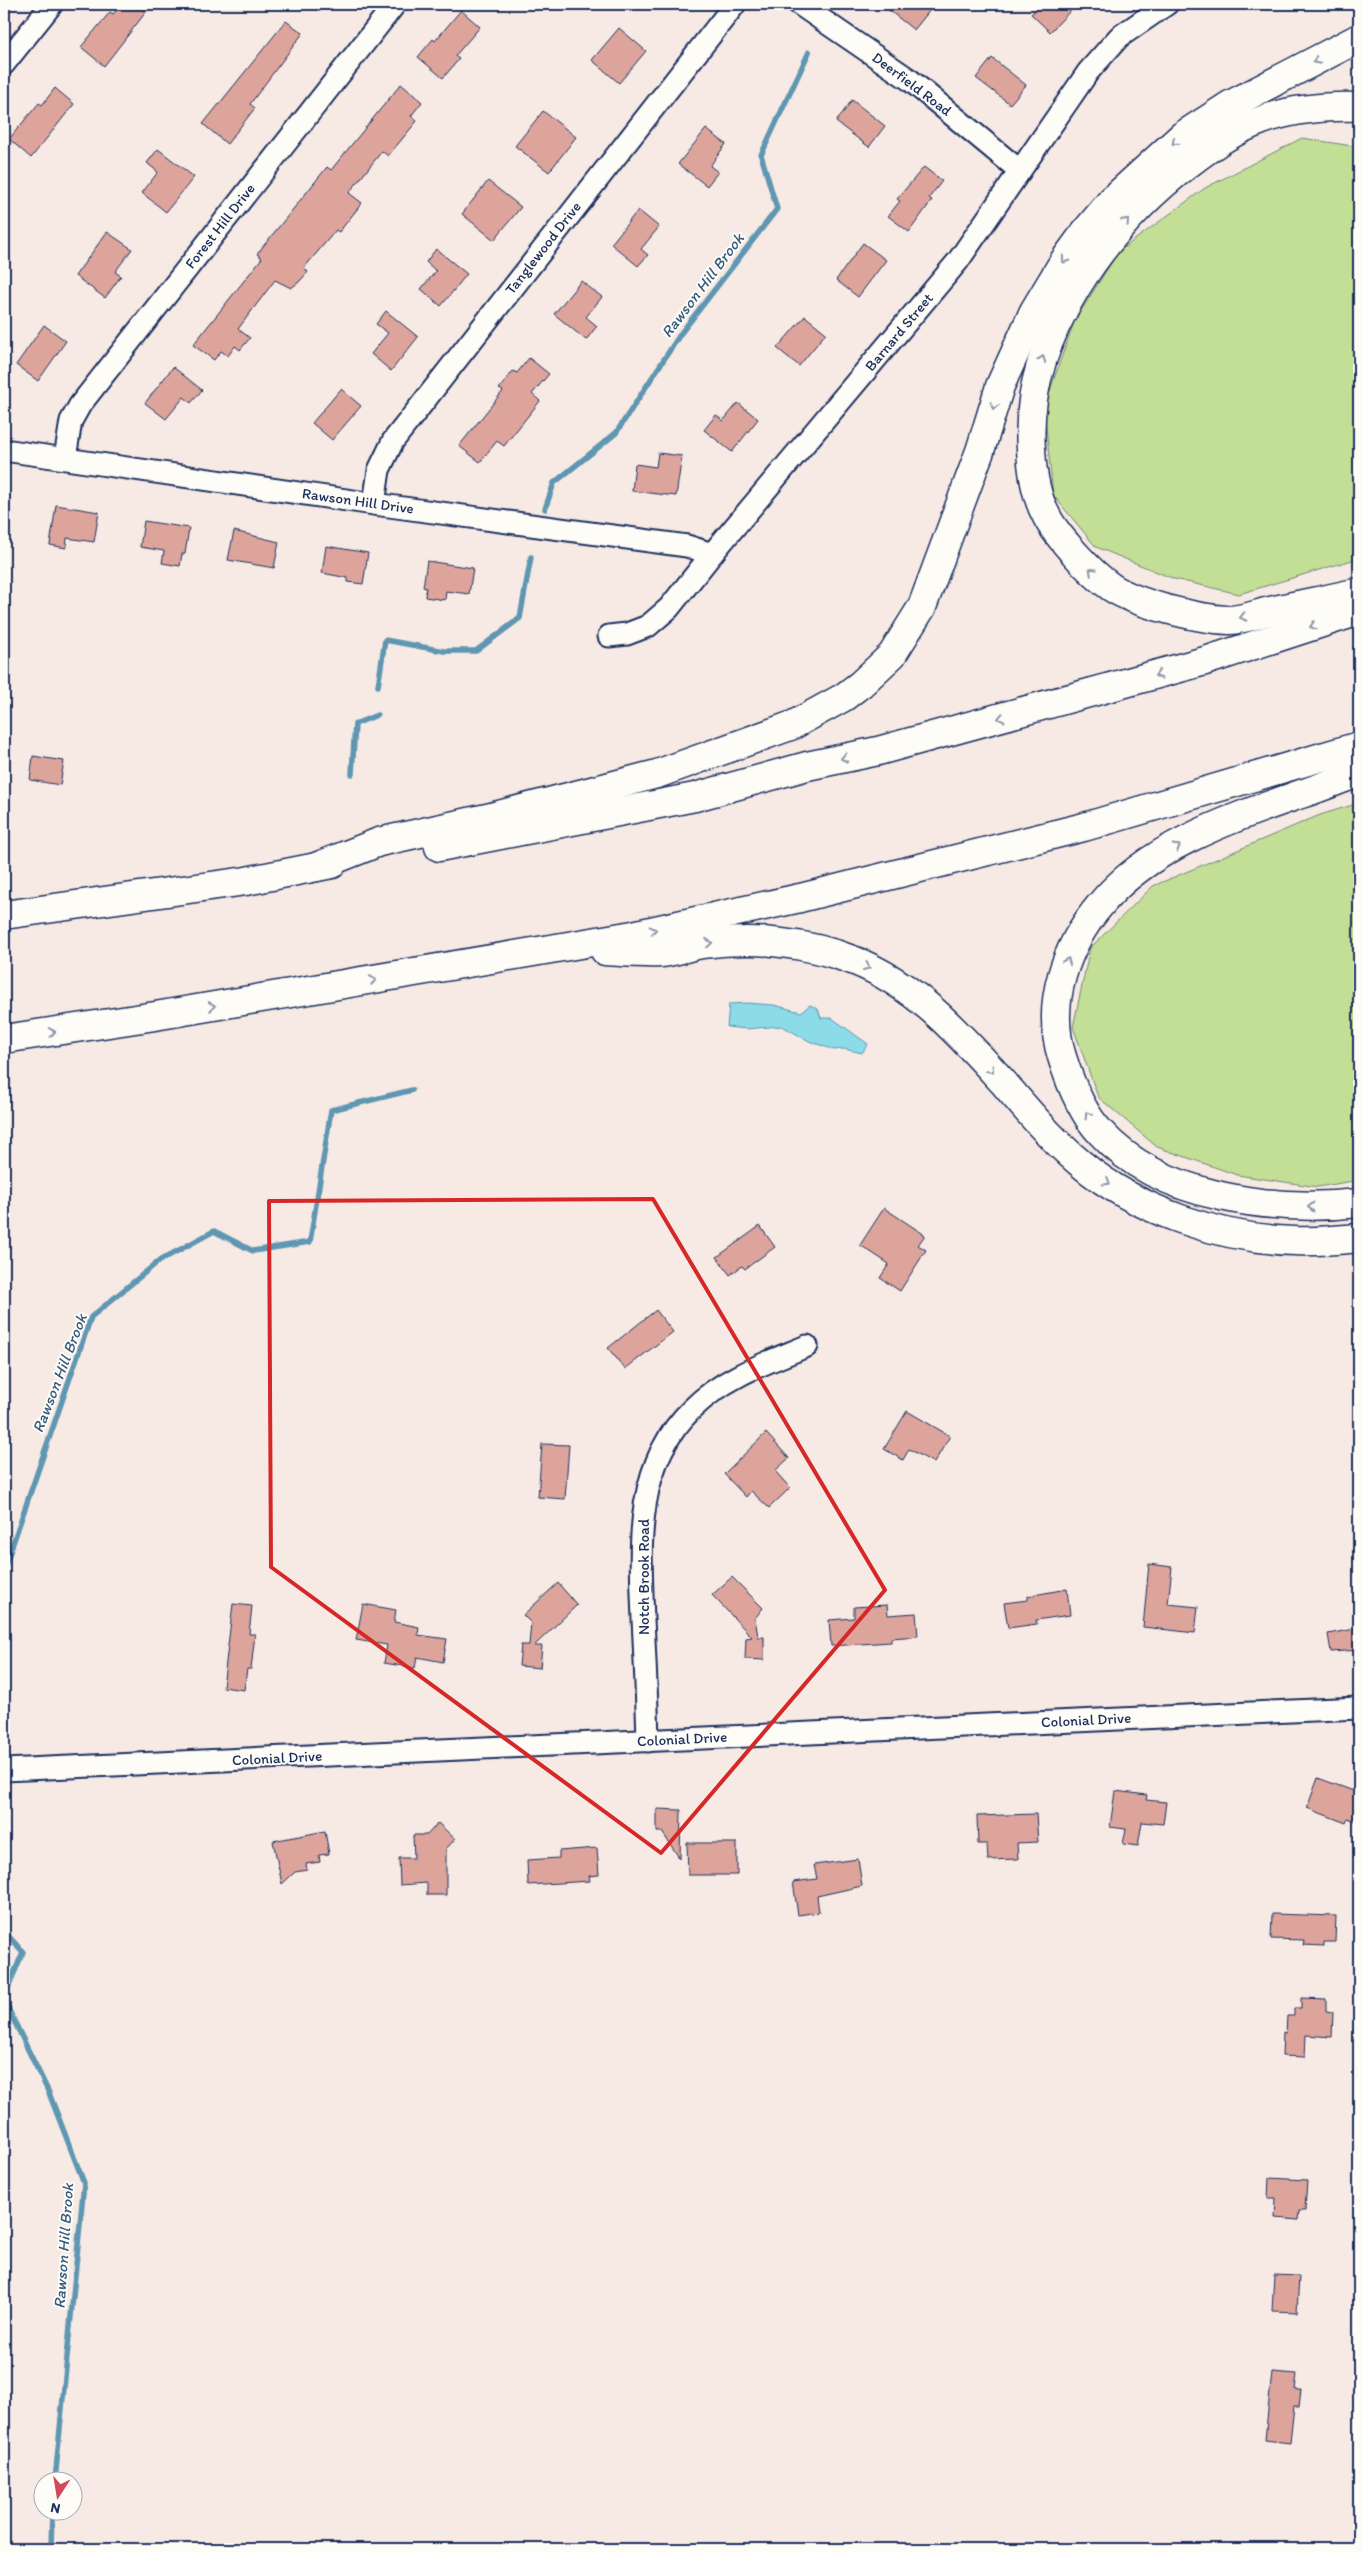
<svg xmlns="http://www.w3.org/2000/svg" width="1363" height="2553" font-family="Itim,sans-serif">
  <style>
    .green { fill: #c3de95; stroke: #6f867a }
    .water { fill: #8bdbe8; stroke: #5e96b1 }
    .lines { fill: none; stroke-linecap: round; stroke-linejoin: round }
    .stream { stroke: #5e96b1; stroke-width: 5.5 }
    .building { fill: #dda49b; stroke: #1b2f5e }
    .minor-casing { stroke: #1b2f5e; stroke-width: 25 }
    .highway-casing { stroke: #1b2f5e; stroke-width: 31 }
    .minor { stroke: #fdfcf7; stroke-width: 21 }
    .highway { stroke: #fdfcf7; stroke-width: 28 }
    .oneway { stroke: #8c96aa }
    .marked { fill: none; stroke: #d62828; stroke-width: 4; stroke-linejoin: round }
    .labels { text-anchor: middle; stroke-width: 4; stroke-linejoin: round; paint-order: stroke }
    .street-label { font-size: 15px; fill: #1b2f5e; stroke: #fdfcf7 }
    .water-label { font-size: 16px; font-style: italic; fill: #375a80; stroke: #fdfcf7 }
  </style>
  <rect width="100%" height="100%" fill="#f7eae5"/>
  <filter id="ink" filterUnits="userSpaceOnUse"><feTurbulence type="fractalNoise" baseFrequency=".02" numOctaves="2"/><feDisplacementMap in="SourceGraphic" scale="10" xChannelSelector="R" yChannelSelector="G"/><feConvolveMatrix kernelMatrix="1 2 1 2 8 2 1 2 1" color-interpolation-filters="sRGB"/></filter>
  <g filter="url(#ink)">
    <g class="green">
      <polygon points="1302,138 1359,147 1359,558 1239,594 1174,579 1096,547 1053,495 1044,407 1074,322 1118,252 1205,188"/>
      <polygon points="1359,803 1359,1180 1318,1187 1237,1175 1157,1147 1098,1097 1073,1027 1090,948 1153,886 1320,815"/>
    </g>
    <polygon class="water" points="746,1003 774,1005 801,1012 810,1005 818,1009 821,1018 832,1018 868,1044 862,1053 844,1049 834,1050 809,1041 782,1026 746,1029 727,1027 729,1004"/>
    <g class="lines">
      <g class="stream">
        <polyline points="545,509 554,483 616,433 681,333 777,209 761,155 809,52"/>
        <polyline points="378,686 385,640 444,651 476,651 520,618 531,557"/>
        <polyline points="352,774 355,724 377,715"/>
        <polyline points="4,1569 91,1317 159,1261 214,1231 253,1251 310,1242 331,1110 412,1090"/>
        <polyline points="4,1931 23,1952 4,1997"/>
        <polyline points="4,2000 49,2093 84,2183 55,2480"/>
        <polyline points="51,2549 52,2510"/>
      </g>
    </g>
    <g class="building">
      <polygon points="122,4 135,4 146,12 104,66 81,47 110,12 113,14"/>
      <polygon points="881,4 935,4 914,30"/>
      <polygon points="1042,4 1077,4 1050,32 1031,14"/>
      <polygon points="461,10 480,27 455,56 459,59 443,78 418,57 433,39 435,41"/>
      <polygon points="286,21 303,33 250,104 255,108 227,144 203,124"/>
      <polygon points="619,28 646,51 619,83 592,60"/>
      <polygon points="992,58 1026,85 1010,104 976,78"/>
      <polygon points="401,84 422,102 411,116 417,121 388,156 382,151 349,193 362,203 339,232 336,230 304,268 308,272 299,282 291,288 275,280 238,329 250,338 240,350 235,346 228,356 221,351 214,360 193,345 262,258 257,254 327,167 331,170"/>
      <polygon points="55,88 74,104 31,158 9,139 39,103 42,105"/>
      <polygon points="852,100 885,126 869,147 836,122"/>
      <polygon points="543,111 576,137 549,172 515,146"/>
      <polygon points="706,129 726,144 710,166 718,172 707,186 678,164"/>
      <polygon points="158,149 194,177 166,212 142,193 158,172 147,163"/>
      <polygon points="924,167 942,181 929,198 932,200 909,232 888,216 900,201 897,199"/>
      <polygon points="488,181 521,207 494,240 462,214"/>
      <polygon points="638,210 659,227 641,249 648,255 638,266 611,244"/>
      <polygon points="107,232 132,249 115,272 121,276 105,298 75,276"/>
      <polygon points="863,243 886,260 858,297 836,280"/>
      <polygon points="436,249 467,274 441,306 421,289 436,271 426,262"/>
      <polygon points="581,281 602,297 586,317 597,326 586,340 554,314"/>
      <polygon points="386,311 418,337 391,371 371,354 388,333 376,324"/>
      <polygon points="805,316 826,333 799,366 777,348"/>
      <polygon points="44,325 66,341 38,381 16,365"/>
      <polygon points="529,358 549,374 532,394 540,401 504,446 497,441 480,462 459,446 503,391 499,389 513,371 517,373"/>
      <polygon points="173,367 202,390 191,403 184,397 166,419 145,403"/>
      <polygon points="341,389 361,406 332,440 312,423"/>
      <polygon points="738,403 758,419 732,452 704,430 716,415 723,421"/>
      <polygon points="658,453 682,456 676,496 632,491 635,464 656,467"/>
      <polygon points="56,505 99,512 94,542 67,538 66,548 50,545"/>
      <polygon points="144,521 189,528 185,554 182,554 180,566 162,563 164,551 140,547"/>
      <polygon points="234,531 279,542 274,568 228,560"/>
      <polygon points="326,546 368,553 363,584 348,582 348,578 322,573"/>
      <polygon points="427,561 473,568 469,594 446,591 445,600 425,597 426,588 423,587"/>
      <polygon points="33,756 64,761 60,785 30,780"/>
      <polygon points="884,1208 925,1235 918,1245 926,1250 900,1291 880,1278 889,1264 860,1245"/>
      <polygon points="760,1226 775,1247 745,1269 742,1266 730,1275 717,1257"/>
      <polygon points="656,1310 673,1332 625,1369 608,1348"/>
      <polygon points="907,1411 950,1436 934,1463 909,1449 903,1460 884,1449"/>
      <polygon points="766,1433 789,1458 775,1471 790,1488 769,1508 751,1491 746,1497 724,1474"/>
      <polygon points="542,1444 569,1445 565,1499 538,1497"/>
      <polygon points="1149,1564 1172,1567 1168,1604 1198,1607 1195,1633 1143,1627"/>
      <polygon points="732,1577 763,1608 755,1618 758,1637 764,1637 764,1660 745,1659 746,1638 752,1637 712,1595"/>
      <polygon points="558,1583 577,1605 534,1646 542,1646 540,1668 519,1666 521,1645 529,1645 531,1623 523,1615"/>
      <polygon points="1067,1589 1070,1615 1036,1620 1037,1624 1008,1628 1004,1603 1028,1600 1028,1596"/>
      <polygon points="233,1604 252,1606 249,1634 255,1634 251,1669 247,1669 244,1690 223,1687"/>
      <polygon points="363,1604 396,1610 394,1622 419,1627 418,1635 447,1639 443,1662 417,1657 415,1668 384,1663 387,1645 356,1640"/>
      <polygon points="887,1605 888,1615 916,1613 918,1636 891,1638 891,1642 831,1646 829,1620 854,1618 854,1607"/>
      <polygon points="1359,1628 1359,1650 1331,1652 1328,1634"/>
      <polygon points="1318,1778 1359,1793 1359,1822 1348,1818 1346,1823 1307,1808"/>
      <polygon points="1115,1791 1147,1795 1146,1800 1166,1802 1163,1824 1142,1822 1138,1846 1123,1844 1126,1829 1110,1827"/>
      <polygon points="657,1809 681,1810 680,1859 662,1832 657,1832"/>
      <polygon points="1036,1814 1038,1842 1017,1843 1018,1859 988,1860 987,1844 978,1844 977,1816"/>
      <polygon points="438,1823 455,1839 446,1849 446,1895 427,1895 427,1883 400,1885 399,1858 414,1858 413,1835 427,1835"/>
      <polygon points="325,1831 329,1854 319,1855 320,1862 306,1864 307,1870 295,1872 282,1884 273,1841"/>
      <polygon points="687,1843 737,1843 737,1875 688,1875"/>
      <polygon points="597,1848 599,1875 589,1876 590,1881 528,1885 527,1860 559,1858 559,1851"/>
      <polygon points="858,1859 862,1886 817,1896 819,1912 798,1915 793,1882 817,1879 814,1865"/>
      <polygon points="1272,1914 1336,1916 1335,1942 1324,1942 1324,1946 1303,1945 1304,1940 1271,1939"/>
      <polygon points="1301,1998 1326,1999 1326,2011 1333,2012 1332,2037 1306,2035 1305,2057 1282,2056 1283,2032 1286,2033 1287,2016 1294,2016 1294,2008 1301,2008"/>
      <polygon points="1269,2178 1307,2180 1305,2211 1299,2211 1298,2220 1275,2218 1276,2198 1268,2198"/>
      <polygon points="1274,2275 1299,2276 1297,2312 1272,2311"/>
      <polygon points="1272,2372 1297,2374 1295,2390 1301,2390 1299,2406 1294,2406 1290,2443 1265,2440"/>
    </g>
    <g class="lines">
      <g class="minor-casing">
        <g id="minor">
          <polyline points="799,4 910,80 1020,171"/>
          <polyline points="4,64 52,4"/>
          <polyline points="4,450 374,504 687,546 712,554"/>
          <polyline points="65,458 71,421 80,405 395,4"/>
          <polyline points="374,504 379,470 393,441 735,4"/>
          <polyline points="609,636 627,634 648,626 669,608 712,554 958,261 1088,72 1119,37 1167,4"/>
          <path d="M648,1741C647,1700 645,1660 643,1619C640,1546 634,1465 692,1409C724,1377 766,1363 807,1346"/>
          <polyline points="4,1770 1359,1708"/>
        </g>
      </g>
      <g class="highway-casing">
        <g id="highway">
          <path d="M1359,107C1325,106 1284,110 1252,124C1228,134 1208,149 1188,164C1104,229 1023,339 1031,449C1032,472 1036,497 1047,517C1054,531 1066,544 1076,555C1087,567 1098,578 1111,587C1136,604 1199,619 1229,620C1241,620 1255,615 1266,612C1297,605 1328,599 1359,592"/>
          <path d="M1359,773C1340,779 1321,788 1301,794C1233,818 1148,846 1101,904C1066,945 1045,1003 1062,1057C1070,1083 1082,1113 1101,1133C1161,1199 1276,1212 1359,1203"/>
          <polyline points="439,847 695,797 807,766 878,751 1205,661 1359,611"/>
          <polyline points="316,867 379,842 487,818 657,774 793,725 844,697 861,684 892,655 922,607 980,451 1000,386 1034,311 1064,261 1086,231 1112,200 1182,136 1230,105 1359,38"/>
          <polyline points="4,915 246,881 332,864"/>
          <path d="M605,951C623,952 643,954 661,953C675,952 689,946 703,944C753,937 807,942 855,961C916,985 960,1035 1003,1082C1027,1110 1051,1139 1080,1163C1137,1211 1221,1239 1295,1241C1316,1242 1338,1240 1359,1238"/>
          <polyline points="4,1039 155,1016 633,935 800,898 1084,827 1359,746"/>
        </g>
      </g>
      <use href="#minor" class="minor"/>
      <use href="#highway" class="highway"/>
    </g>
    <defs><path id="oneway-chevron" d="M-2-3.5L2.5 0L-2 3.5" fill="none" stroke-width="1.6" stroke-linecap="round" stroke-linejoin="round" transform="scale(1.25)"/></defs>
    <g class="oneway">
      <use href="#oneway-chevron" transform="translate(1316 61) rotate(153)"/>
      <use href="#oneway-chevron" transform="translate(1175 142) rotate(139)"/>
      <use href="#oneway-chevron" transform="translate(1126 221) rotate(-48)"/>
      <use href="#oneway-chevron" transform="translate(1065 260) rotate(125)"/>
      <use href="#oneway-chevron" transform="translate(1042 359) rotate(-70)"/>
      <use href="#oneway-chevron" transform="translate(994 406) rotate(108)"/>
      <use href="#oneway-chevron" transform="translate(1092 571) rotate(-136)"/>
      <use href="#oneway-chevron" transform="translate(1243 617) rotate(168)"/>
      <use href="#oneway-chevron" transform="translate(1313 626) rotate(162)"/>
      <use href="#oneway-chevron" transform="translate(1158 675) rotate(164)"/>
      <use href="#oneway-chevron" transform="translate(1001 718) rotate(167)"/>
      <use href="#oneway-chevron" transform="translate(844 758) rotate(168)"/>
      <use href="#oneway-chevron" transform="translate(1177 847) rotate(-30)"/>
      <use href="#oneway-chevron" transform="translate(653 930) rotate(-13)"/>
      <use href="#oneway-chevron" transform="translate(709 943) rotate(-6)"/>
      <use href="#oneway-chevron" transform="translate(1067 961) rotate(-67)"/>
      <use href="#oneway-chevron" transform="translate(867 967) rotate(25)"/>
      <use href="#oneway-chevron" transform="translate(373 980) rotate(-9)"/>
      <use href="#oneway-chevron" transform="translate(212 1006) rotate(-9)"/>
      <use href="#oneway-chevron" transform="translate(52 1032) rotate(-9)"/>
      <use href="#oneway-chevron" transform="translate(991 1070) rotate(48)"/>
      <use href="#oneway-chevron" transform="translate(1088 1115) rotate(-122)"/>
      <use href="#oneway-chevron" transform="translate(1107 1182) rotate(32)"/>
      <use href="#oneway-chevron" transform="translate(1311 1207) rotate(180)"/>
    </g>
  </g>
  <path class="marked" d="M653,1199L885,1590L661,1853L271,1567L269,1201Z"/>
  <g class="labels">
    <g class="street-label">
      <text transform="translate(912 84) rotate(37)" y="5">Deerfield Road</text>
      <text transform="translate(220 226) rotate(-52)" y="5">Forest Hill Drive</text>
      <text transform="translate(543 248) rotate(-52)" y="5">Tanglewood Drive</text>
      <text transform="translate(899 332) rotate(-50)" y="5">Barnard Street</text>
      <text transform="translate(358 501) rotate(8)" y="5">Rawson Hill Drive</text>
      <text transform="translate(644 1577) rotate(-90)" y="5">Notch Brook Road</text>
      <text transform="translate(1086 1720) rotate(-3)" y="5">Colonial Drive</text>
      <text transform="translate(682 1739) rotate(-3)" y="5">Colonial Drive</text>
      <text transform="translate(277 1758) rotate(-3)" y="5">Colonial Drive</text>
    </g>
    <g class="water-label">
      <text transform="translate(702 285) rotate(-53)" y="6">Rawson Hill Brook</text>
      <text transform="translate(59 1373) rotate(-69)" y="6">Rawson Hill Brook</text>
      <text transform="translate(63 2246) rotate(-86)" y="6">Rawson Hill Brook</text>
    </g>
  </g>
  <rect width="1363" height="2553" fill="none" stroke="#fdfcf7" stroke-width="20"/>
  <rect x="10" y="10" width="1343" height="2533" fill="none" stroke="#1b2f5e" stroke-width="2" filter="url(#ink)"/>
  <g transform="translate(58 2496) rotate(192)"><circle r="24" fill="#fdfcf7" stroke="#a3aaba"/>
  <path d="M0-4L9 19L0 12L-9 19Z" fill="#d1495b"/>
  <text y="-8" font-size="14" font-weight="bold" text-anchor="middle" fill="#1b2f5e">N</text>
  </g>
</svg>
